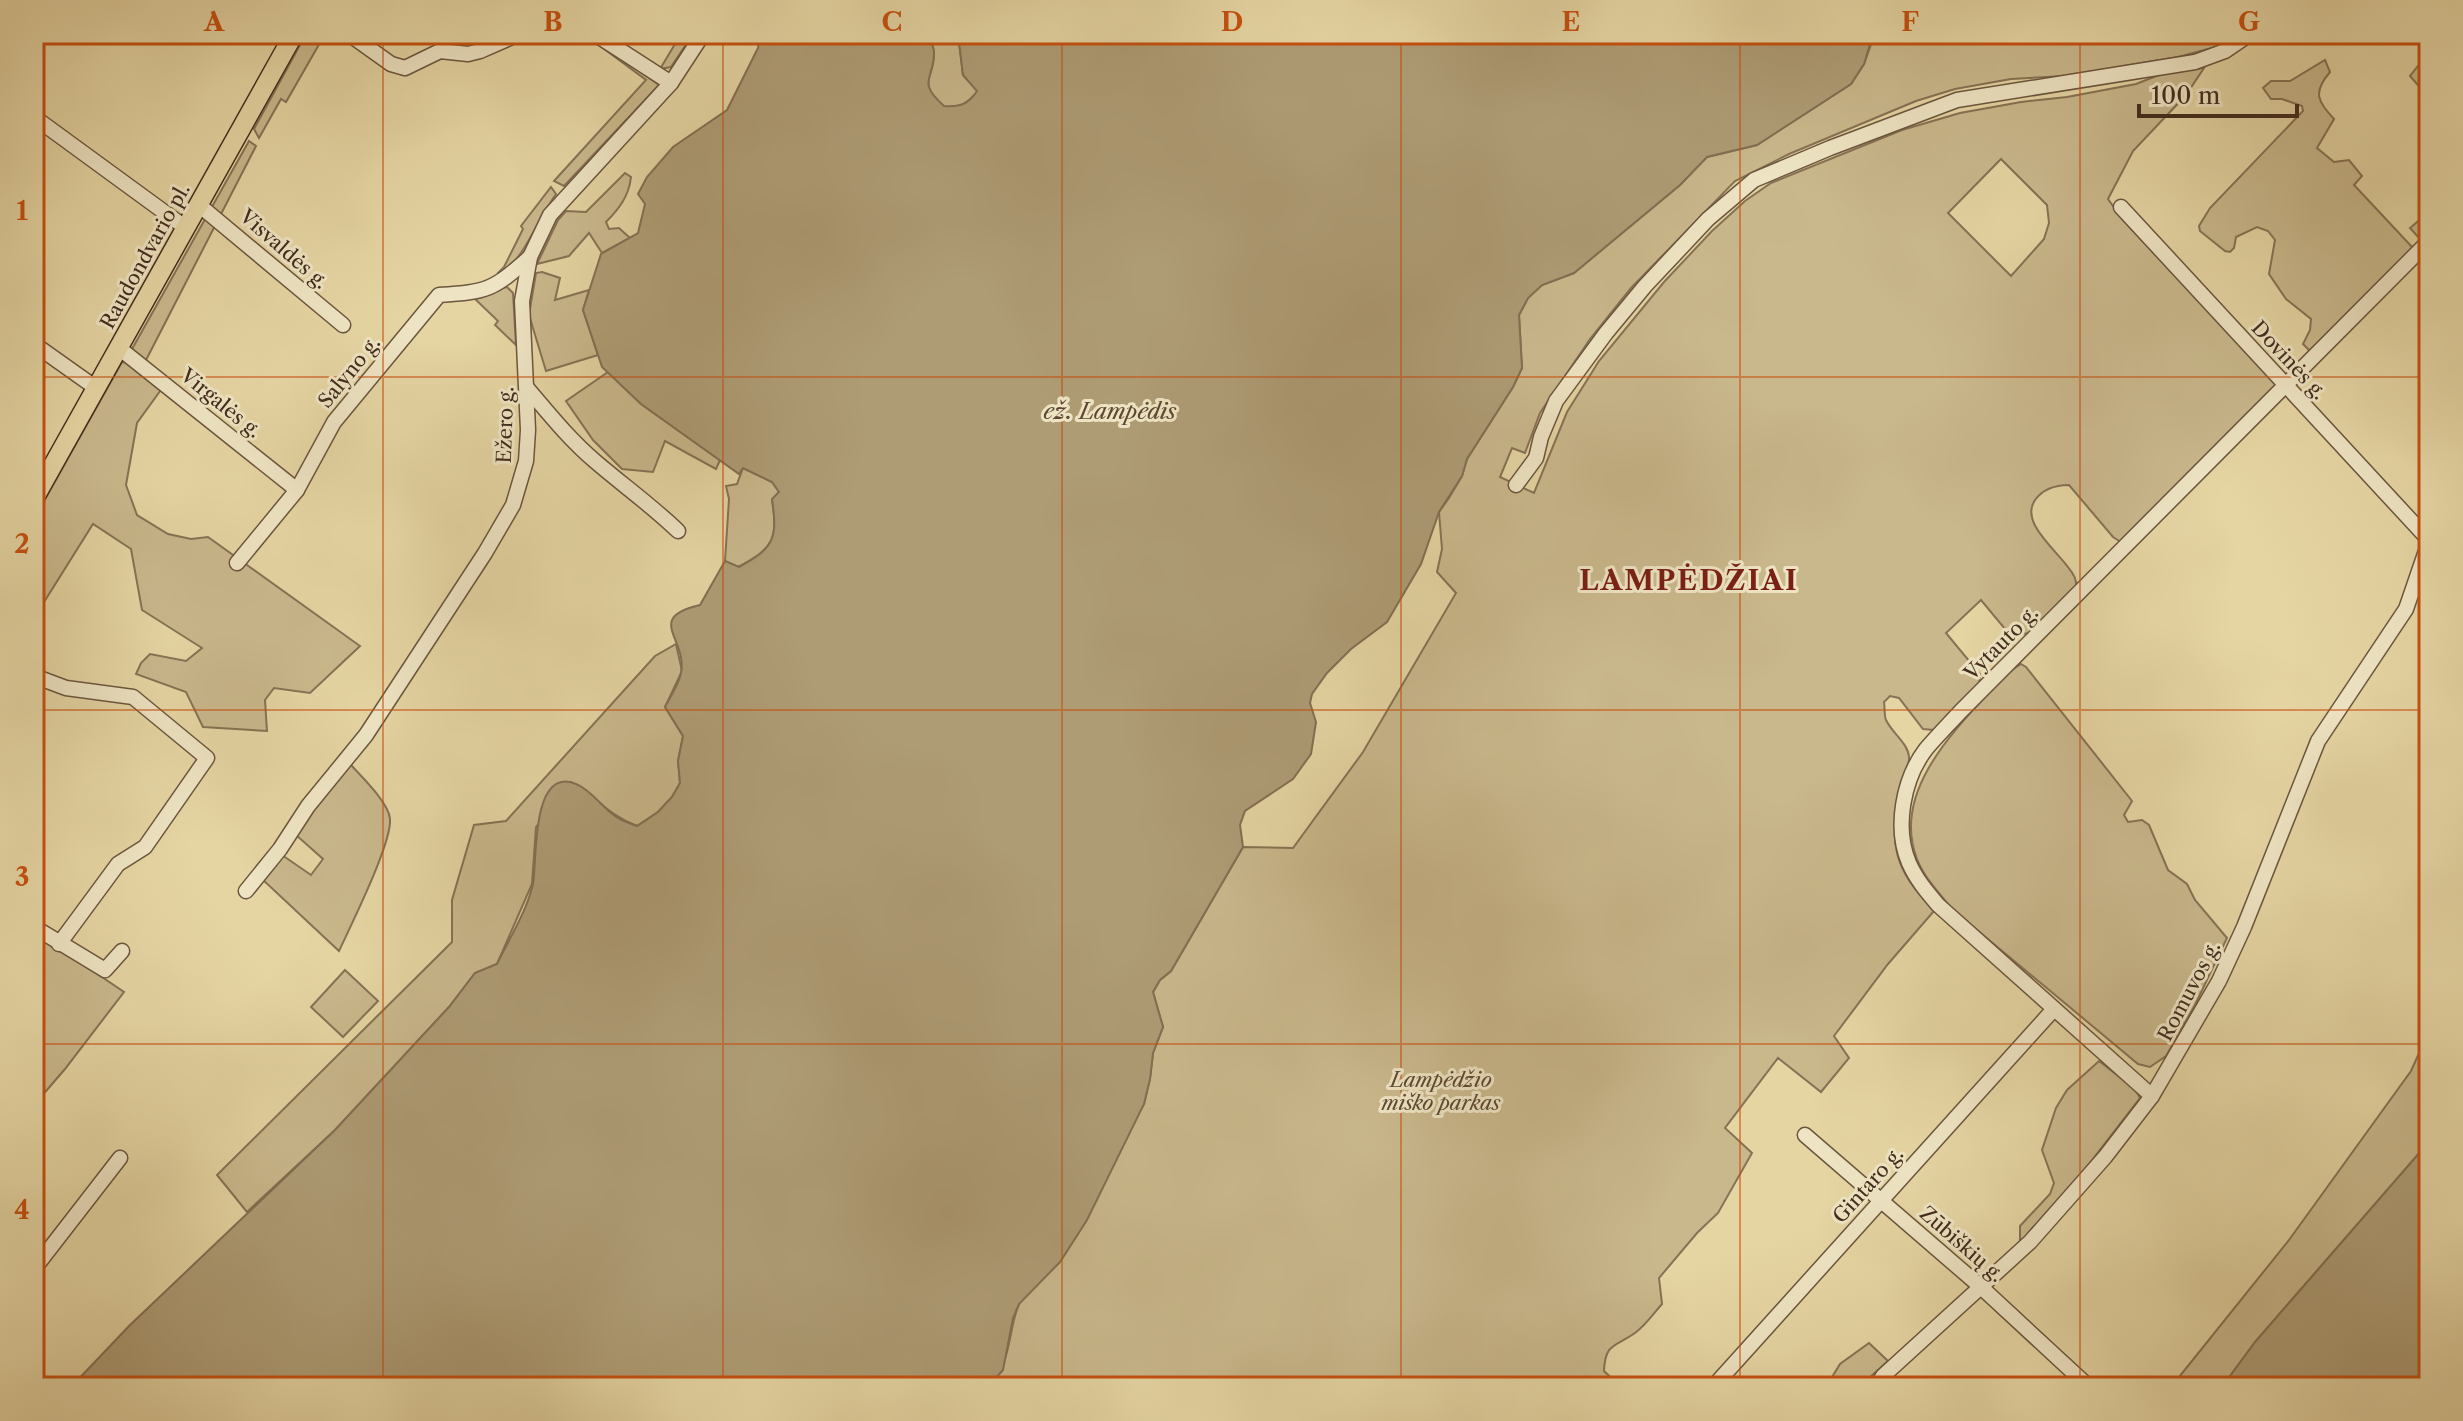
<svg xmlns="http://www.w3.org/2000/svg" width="2463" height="1421" font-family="'Libre Caslon Text',serif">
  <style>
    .green { fill: #c9b88c; stroke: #867254; stroke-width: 2; fill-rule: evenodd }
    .water { fill: #ae9c75; stroke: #836f52; stroke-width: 2 }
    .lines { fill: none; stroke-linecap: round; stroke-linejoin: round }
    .minor-casing { stroke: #6b563e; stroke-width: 17 }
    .major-casing { stroke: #422c1d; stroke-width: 21 }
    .minor { stroke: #eee4c3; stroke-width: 14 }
    .major { stroke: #e5d5a3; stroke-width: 18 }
    .grid { fill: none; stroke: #c7500f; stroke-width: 2; stroke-opacity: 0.55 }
    .labels { text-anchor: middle; stroke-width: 6; stroke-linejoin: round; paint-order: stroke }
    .street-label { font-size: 20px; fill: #422c1d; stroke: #eee4c3 }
    .park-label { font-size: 20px; font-style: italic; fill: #5d4833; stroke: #eee4c3 }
    .water-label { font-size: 22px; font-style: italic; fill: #5d4833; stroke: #eee4c3 }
    .district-label { font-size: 28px; font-weight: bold; letter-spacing: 2px; fill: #7a1f14; stroke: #eee4c3 }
    .neatline { fill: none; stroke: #c7500f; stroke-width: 3 }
    .grid-label { font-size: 26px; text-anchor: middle; font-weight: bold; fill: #c7500f }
  </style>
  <rect width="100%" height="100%" fill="#e5d5a3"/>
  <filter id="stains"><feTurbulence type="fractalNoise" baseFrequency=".0025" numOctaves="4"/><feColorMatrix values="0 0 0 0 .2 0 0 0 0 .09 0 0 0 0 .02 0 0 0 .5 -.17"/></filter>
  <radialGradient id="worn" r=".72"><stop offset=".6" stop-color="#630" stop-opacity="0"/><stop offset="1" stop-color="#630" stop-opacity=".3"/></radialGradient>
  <g class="green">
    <polygon points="306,34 325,34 286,102 281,99 259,138 254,129"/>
    <polygon points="584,34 588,34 659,85 564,186 554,181 646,80"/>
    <polygon points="681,34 693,34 671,67 660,69"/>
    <path d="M928,34H958L963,75L978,91C967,104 961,107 944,107C916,81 934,80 934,53C934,47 930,40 928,34Z"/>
    <path d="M1884,34H1956L1963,41L2006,39L2019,34H2243L2216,47L2178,57L2064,76L2011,79L1955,89L1916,101L1789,154L1735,181L1631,288L1590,339L1540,413L1525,453L1512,448L1500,477L1534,493L1567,412L1599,361L1664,282L1712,231L1745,201L1771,183L1902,130L1960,113L2021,102L2067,97L2136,84L2169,71L2204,68L2186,95L2133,151L2108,199L2123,220L2275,382V387L2121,542L2113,537L2069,485C2056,485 2043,489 2035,500C2018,525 2064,555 2074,576C2075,577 2077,587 2077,588L2032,633L2010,635L1981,600L1946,633L1980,674L1979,686L1934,730L1923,729L1899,698L1890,696L1884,702C1885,708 1884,715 1886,720C1892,733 1908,743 1909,757C1910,767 1902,777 1900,787C1889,846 1893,867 1934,911L1888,964L1834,1036L1849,1058L1821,1092L1778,1058L1725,1128L1752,1153L1718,1213L1697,1233L1659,1278L1662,1304C1654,1313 1645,1326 1635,1333C1615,1347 1605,1343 1604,1371L1621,1387H981C1014,1369 1006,1335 1019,1304L1144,1104L1150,1079L1153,1053L1163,1027L1153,992L1160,980L1171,971L1243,847L1293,848L1363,752L1456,593L1437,572L1442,549L1439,512L1449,498L1462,476L1467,459L1513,387L1522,368L1519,315L1528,298L1542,285L1574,273L1680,185L1707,157L1757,145L1851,84L1864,64L1873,39ZM2001,159L2047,205L2049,223L2044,239L2011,276L1948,213Z"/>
    <polygon points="2429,52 2429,98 2410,76"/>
    <path d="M2325,60L2330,72C2312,93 2318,101 2334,119L2317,148L2334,162L2349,160L2362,176L2354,185L2413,248L2311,352L2303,344L2310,330L2311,319L2286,299L2269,274L2275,240L2268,231L2257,227L2236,237L2234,248L2230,252L2225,251L2200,231L2199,226L2210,208L2303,111L2302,106L2282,99H2271L2263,88L2271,81H2290Z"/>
    <polygon points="249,141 256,146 146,360 132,352 132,349"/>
    <path d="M625,173L631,177C629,196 619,209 606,222L609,229L619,228L630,238L602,253L589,233L569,256L537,264L558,220L566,211L586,212Z"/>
    <path d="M551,187L556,194C536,222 527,253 501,276L498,273L504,267L523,229L521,226Z"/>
    <polygon points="2429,212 2429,235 2420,239 2410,228"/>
    <polygon points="542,272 560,278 555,300 589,290 583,310 598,355 546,371 529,315 536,273"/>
    <polygon points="507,287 513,293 516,345 495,325 498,321 472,296"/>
    <polygon points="122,362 134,364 163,387 137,423 126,485 137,515 168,534 191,539 208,537 360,646 310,693 274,688 265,700 267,731 203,727 186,692 136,674 141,663 150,654 186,661 202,648 142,610 131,549 93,524 34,618 34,519"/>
    <polygon points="608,372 641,404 720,460 716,469 665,441 653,472 622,469 593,440 566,401"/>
    <path d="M743,468L772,482L779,492L772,500C778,539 774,548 738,567L725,561L729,499L726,486L737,484Z"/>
    <path d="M676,644L682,671L665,707L683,736L678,761L680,783L672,797L658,812L637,826C610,816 596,797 571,782L536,827L532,884L497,964L475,973L449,1007L335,1130L247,1212L217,1175L452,942V900L474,825L506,821L655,656Z"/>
    <path d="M2021,664L2026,667L2132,801L2124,815L2128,822L2142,820L2149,825L2168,870L2187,884L2195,900L2227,938L2195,1005L2166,1056L2150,1067L2138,1064L1953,910C1940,894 1925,879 1917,859C1889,787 1964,721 2007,673Z"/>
    <path d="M350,764C361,776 389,803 390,819C392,843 351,925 339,951L262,879L282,855L311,875L323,859L296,835L298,828Z"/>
    <polygon points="34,931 124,992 65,1069 34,1105"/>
    <polygon points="345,970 378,1001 343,1037 311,1007"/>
    <polygon points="2429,1031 2429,1138 2422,1150 2255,1342 2222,1387 2171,1387 2289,1240 2411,1071"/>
    <polygon points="2099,1061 2135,1089 2140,1098 2068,1191 2020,1243 2020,1226 2050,1194 2054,1183 2042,1150 2056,1108 2067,1090"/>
    <polygon points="1869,1343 1888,1361 1859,1387 1826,1387 1840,1364"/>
  </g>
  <g class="water">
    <path d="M760,34H928C930,40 934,47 934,53C934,80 916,81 944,106C960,107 968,105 977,91L963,75L958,34H1873L1864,64L1851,84L1757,145L1707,157L1680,185L1574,273L1542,285L1528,298L1519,315L1522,368L1513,387L1467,459L1462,476L1439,512L1421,564L1387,622L1351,649L1327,673L1312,694L1310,703L1316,722L1311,754L1293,779L1245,811L1240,825L1243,847L1171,971L1160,980L1153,992L1163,1027L1153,1053L1150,1079L1144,1104L1087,1220L1060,1262L1019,1304L1013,1318L1003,1370L995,1379L981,1387H71L129,1326L335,1130L449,1007L475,973L497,964C509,939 527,911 533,884C537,864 531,774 570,782C588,786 601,806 615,816C621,821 630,823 637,826L658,812L672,797L680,783L678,761L683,736L665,707C670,697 679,684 681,673C688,639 644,618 700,605L725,561L739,567C774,548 778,539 772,499L779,492L772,482L743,468L739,474L641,404L602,367L583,310L601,254L638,233L645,204L638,194L647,177L673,147L727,110L758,48Z"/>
    <polygon points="1956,34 2019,34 2006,39 1963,41"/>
    <polygon points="2429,1138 2429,1387 2222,1387 2255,1342 2422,1150"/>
  </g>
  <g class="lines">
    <g class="minor-casing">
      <g id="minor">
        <polyline points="349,34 391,64 405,68 440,51 468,54 480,51 519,34"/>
        <polyline points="595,34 671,83"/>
        <polyline points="34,117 186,228"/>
        <polyline points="199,205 343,325"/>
        <polyline points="2121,207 2429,540"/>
        <polyline points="34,344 96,388"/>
        <polyline points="119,348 297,490"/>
        <path d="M527,388C549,414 570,440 596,462C624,486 651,505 678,531"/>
        <polyline points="1516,485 1536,458 1541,437 1556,401 1606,333 1645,286 1708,219 1754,180 1830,148 1957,100 2195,62 2225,51 2250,34"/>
        <path d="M237,563L297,490L334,422L439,295C488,292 493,290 530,257"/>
        <polyline points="34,676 66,688 133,697 207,758 145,847 118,864 59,944"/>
        <polyline points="246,891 280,849 308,806 366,735 485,553 513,505 526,461 528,430 522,301 530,257 550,215 671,83 703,34"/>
        <polyline points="34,927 105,970 122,951"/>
        <path d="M2152,1096L1938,905C1927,892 1916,879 1909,863C1894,828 1903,779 1926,749C1937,736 1949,724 1960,712L2429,241"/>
        <polyline points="1805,1135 1981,1287 2089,1387"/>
        <polyline points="34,1269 120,1158"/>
        <polyline points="1713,1387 2054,1009"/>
        <polyline points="1876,1387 1883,1376 2030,1242 2105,1157 2152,1096 2219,981 2244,927 2318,741 2406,609 2429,542"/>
      </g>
    </g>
    <g class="major-casing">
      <polyline id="major" points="34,499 294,34"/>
    </g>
    <use href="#minor" class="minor"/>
    <use href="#major" class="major"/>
  </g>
  <path class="grid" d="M383,34V1387M723,34V1387M1062,34V1387M1401,34V1387M1740,34V1387M2080,34V1387M34,377H2429M34,710H2429M34,1044H2429"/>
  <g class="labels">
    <g class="street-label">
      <text transform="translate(284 249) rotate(41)" y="7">Visvaldės g.</text>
      <text transform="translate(145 256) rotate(-61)" y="7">Raudondvario pl.</text>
      <text transform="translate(2289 360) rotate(47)" y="7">Dovinės g.</text>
      <text transform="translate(349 372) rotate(-51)" y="7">Salyno g.</text>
      <text transform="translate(221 403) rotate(39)" y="7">Virgalės g.</text>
      <text transform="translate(505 425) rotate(-88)" y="7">Ežero g.</text>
      <text transform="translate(2001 643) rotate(-45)" y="7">Vytauto g.</text>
      <text transform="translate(2189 991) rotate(-62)" y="7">Romuvos g.</text>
      <text transform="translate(1868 1185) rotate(-48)" y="7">Gintaro g.</text>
      <text transform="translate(1962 1244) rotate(41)" y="7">Zūbiškių g.</text>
    </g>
    <g class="park-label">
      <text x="1441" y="1087">Lampėdžio<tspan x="1441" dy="23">miško parkas</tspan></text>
    </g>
    <g class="water-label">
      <text x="1110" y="419">ež. Lampėdis</text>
    </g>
    <g class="district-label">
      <text x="1689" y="590">LAMPĖDŽIAI</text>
    </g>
  </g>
  <rect width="2463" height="1421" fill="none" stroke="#e5d5a3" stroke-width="88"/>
  <path d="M2139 104v12h158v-12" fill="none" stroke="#422c1d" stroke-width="4"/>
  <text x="2151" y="104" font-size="24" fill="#422c1d" stroke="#eee4c3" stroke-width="6" paint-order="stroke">100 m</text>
  <rect x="44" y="44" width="2375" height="1333" class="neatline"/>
  <g class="grid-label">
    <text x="214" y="31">A</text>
    <text x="553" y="31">B</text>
    <text x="892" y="31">C</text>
    <text x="1232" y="31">D</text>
    <text x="1571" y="31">E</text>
    <text x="1910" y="31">F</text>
    <text x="2249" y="31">G</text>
    <text x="22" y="220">1</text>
    <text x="22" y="553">2</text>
    <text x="22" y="886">3</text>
    <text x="22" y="1219">4</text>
  </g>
  <rect width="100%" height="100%" filter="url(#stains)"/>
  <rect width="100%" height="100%" fill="url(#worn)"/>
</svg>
